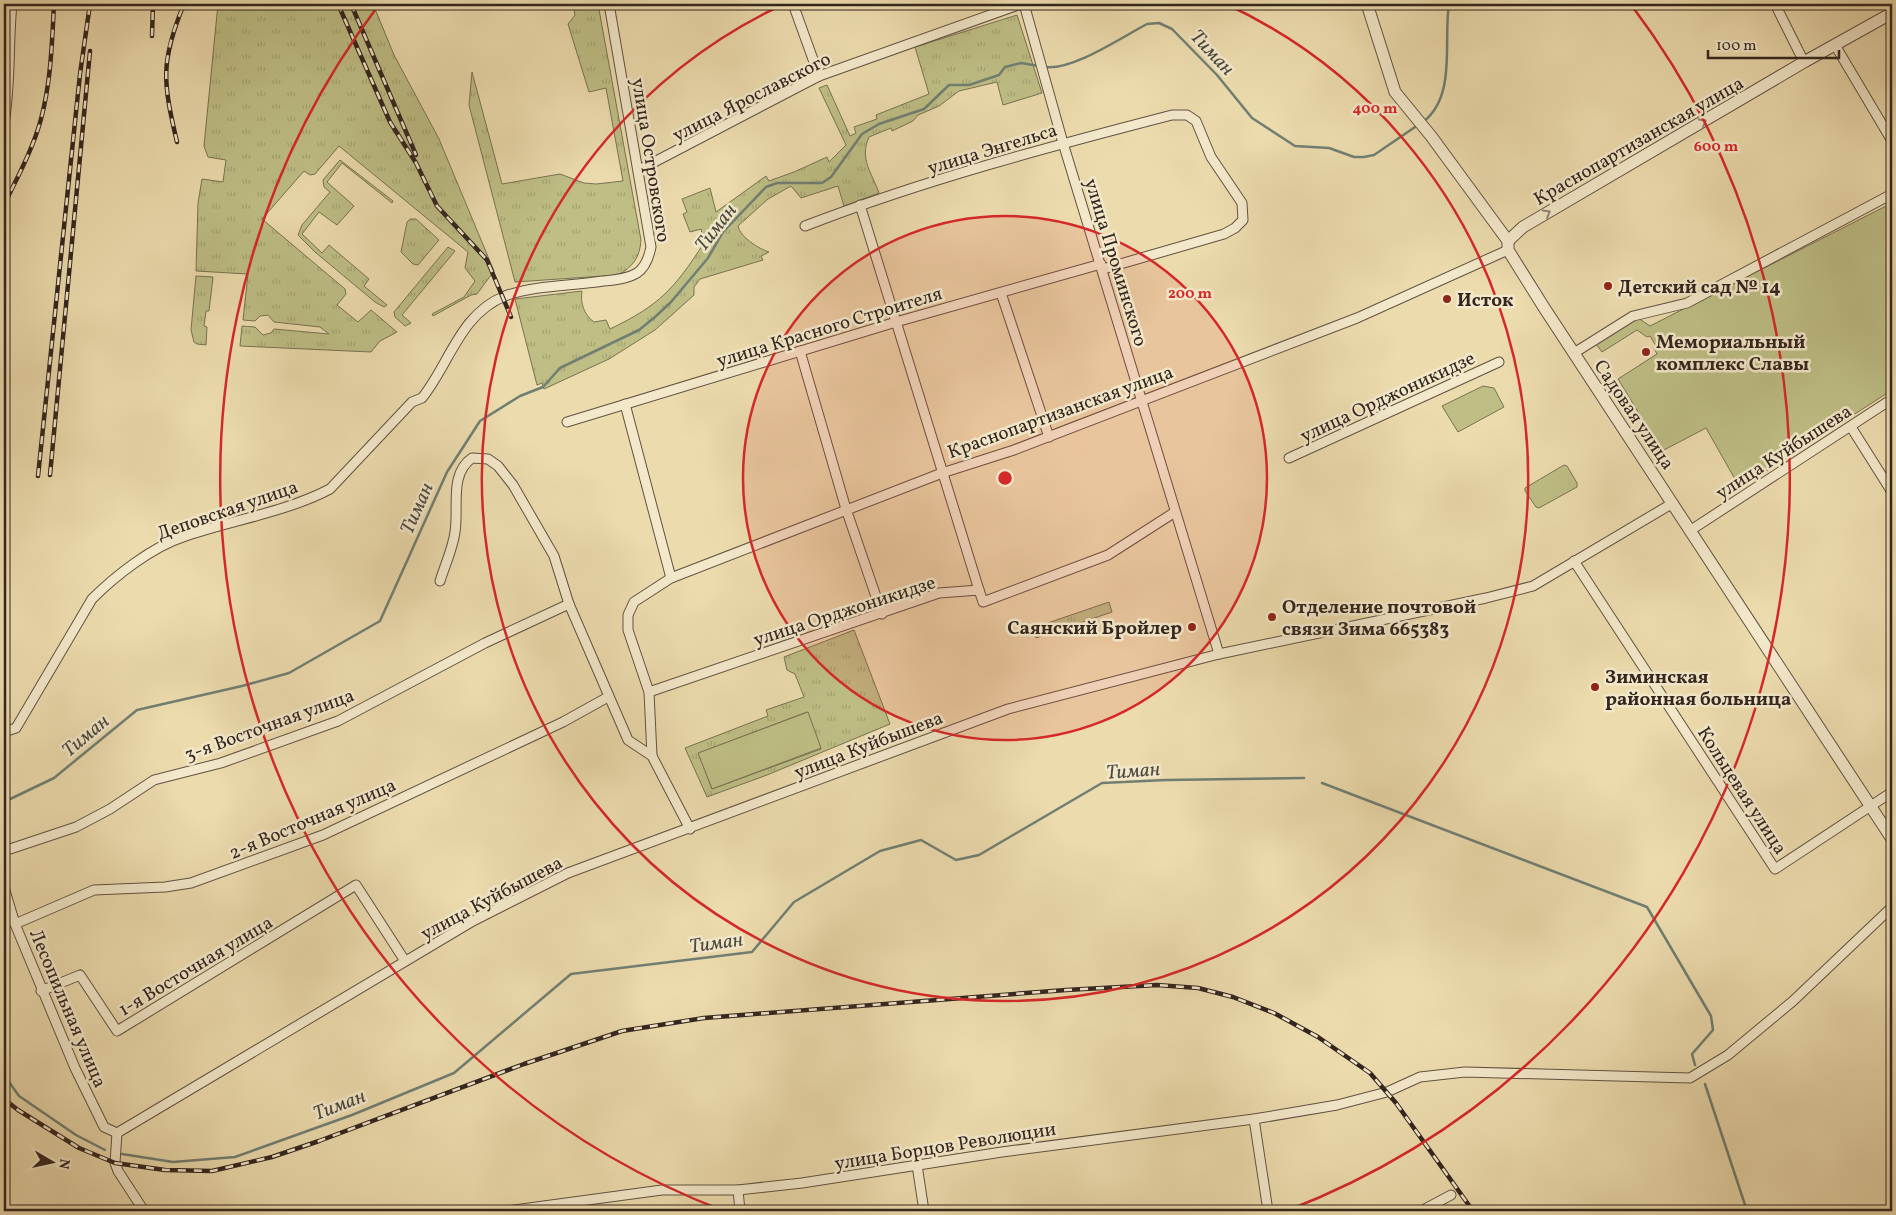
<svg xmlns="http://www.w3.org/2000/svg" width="1896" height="1215" font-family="Vollkorn,serif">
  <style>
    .grass { fill: url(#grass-tufts); stroke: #787252; fill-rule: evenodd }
    .green { fill: #bebe85; stroke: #787252 }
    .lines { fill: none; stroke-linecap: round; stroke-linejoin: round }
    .stream { stroke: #707f73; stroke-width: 2.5 }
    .minor-casing { stroke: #615242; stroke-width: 11 }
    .tertiary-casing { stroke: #615242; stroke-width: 13 }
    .minor { stroke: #f3e8ca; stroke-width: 9 }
    .tertiary { stroke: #f3e8ca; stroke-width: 11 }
    .rail-casing { stroke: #33251f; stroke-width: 4.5 }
    .rail { stroke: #f3e8ca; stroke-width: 2.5; stroke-dasharray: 8; stroke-linecap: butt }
    .oneway { stroke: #938674 }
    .ring { fill: none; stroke: #d62828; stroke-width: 2.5 }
    .poi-dot { fill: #8f2418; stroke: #f3e8ca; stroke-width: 2 }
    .labels { text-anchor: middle; stroke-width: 5; stroke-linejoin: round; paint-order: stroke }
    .street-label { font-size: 19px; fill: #33251f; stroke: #f3e8ca }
    .poi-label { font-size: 19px; font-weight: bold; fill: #33251f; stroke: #f3e8ca; text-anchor: start }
    .water-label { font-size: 20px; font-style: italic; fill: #4c4a42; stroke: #f3e8ca }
    .centre { fill: #d62828; stroke: #f3e8ca; stroke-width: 2.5 }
    .ring-label { font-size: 15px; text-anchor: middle; font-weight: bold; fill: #d62828; stroke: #f3e8ca; stroke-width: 5; stroke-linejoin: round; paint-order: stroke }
  </style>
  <defs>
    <pattern id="grass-tufts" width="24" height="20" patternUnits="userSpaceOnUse" patternTransform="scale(1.25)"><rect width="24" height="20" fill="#bebe85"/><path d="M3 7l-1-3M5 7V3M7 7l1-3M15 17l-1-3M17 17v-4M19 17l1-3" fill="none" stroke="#a4a372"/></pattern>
  </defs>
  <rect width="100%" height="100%" fill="#ecdbad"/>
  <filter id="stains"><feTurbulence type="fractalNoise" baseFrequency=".004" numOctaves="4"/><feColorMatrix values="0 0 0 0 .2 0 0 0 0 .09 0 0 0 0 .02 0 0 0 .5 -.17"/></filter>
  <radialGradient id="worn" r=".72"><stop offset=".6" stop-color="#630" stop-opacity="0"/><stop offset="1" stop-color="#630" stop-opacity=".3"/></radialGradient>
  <g class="grass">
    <polygon points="218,4 373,4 394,55 439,139 494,271 477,294 471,295 433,316 432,314 464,297 475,281 465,268 468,252 339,146 315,174 310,175 304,171 262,219 345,289 346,294 337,305 358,322 371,310 397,332 380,341 371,352 240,346 242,326 255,327 263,335 271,333 274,329 329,334 320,327 274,322 268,315 260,316 255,321 243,320 248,274 196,271 198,203 202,179 223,182 226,160 208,157 204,146"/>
    <path d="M573,4H598L641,240C640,257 633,267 618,275L515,282L469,105L472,72L502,184L560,174L584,183L596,184L623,181L606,88L589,92L568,24L575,15Z"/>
    <path d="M1017,15L1042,93L1003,105L997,82L959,91L939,106L918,115L913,121L892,131L891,128L869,137C859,159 872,173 879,193L844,206L838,186L801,198L791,186L768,199L738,226C740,237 759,249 769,252L761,256L763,260L700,279L694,287V295L655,330L609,359L544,389L542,383L537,385L515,299L582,291C580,303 584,315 594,322L606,320L610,329C660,305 674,289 704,243L701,229L690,232L683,214L687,212L682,199L710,188L716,212L766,176L769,181L794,172L827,157L829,162L846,145L819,88L827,85L850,136L856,133L854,127L877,119L876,115L929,94L915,47Z"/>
    <polygon points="340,160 393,201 392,203 342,163 327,182 354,206 337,225 319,212 302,234 322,253 329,245 369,279 364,286 387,305 384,307 375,302 315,252 298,235 302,225 330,192 324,187 323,180"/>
    <polygon points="410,219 416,219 439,240 418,265 413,264 401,252 407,222"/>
    <polygon points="448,247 455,251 402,315 411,323 405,326 395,317 394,312"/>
    <polygon points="196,276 213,277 209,311 206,311 204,326 207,327 206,345 197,344 194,342 191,330"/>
    <polygon points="1109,602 1112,612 1036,638 1033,628"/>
    <path d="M854,630L890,724L767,775L707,797L685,748L768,716L766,710L804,697L795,674L787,670L784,657ZM807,712L821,749L712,789L699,753Z"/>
  </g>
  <g class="green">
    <polygon points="1892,203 1892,390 1740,488 1706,428 1662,451 1618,379 1657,354 1654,348 1656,346 1650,336 1647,337 1637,330 1602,352 1596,344 1638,318 1650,326"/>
    <polygon points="1483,386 1494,388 1504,407 1458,432 1442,406"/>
    <polygon points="1564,465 1567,466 1577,483 1577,487 1539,508 1536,507 1525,491 1525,488"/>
    <polygon points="808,712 821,748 712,789 698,753"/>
  </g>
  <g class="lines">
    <g class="stream">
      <path d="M1045,67C1072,71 1122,37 1147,24L1159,23L1172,29L1217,75L1252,118L1295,146L1329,148L1354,157H1364L1374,155L1418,125"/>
      <path d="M1423,122C1457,96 1443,41 1449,4"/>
      <polyline points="1322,783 1647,907 1711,1016 1713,1030 1692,1054 1695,1065"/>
      <polyline points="4,802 54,778 137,710 242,686 289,673 380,621 447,472 480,421 520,396 543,387 560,368 639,330 655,317 671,302 708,258 723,232 766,187 777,183 822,183 831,177 862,134 879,124 924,109 949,85 969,85 999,75 1005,67 1021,63 1039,66"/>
      <polyline points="4,1075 19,1096 76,1135 105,1150"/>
      <polyline points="1705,1084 1747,1211"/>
      <polyline points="122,1154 173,1162 235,1157 352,1115 454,1073 571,974 752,952 794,902 880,851 921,840 956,860 979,855 1102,783 1166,780 1304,778"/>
    </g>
    <g class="minor-casing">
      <g id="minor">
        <polyline points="793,4 819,76"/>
        <polyline points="1024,4 1063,143 1219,654"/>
        <polyline points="1775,4 1804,62"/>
        <polyline points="1835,45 1892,141"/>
        <path d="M4,123C11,84 8,43 12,4"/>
        <polyline points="639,170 819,76 1021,4"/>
        <polyline points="860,205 979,590"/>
        <path d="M805,226C924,180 1048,147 1172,115H1187L1196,121L1211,157L1242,203L1243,220L1235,228L1224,234L1103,269"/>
        <polyline points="1001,293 1049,437"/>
        <polyline points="800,351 846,509 882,614"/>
        <polyline points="1574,353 1633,316 1687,303 1892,194"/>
        <polyline points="625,404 671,578"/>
        <polyline points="567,422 896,322 1101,264"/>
        <polyline points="1851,427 1892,492"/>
        <polyline points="1289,458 1499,362"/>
        <polyline points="1691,530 1892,399"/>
        <polyline points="1574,561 1775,869 1892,792"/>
        <path d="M440,581C445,565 453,548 455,532C459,507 449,474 472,458L488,459L498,466L513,485L554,556L569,604L628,740L652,756L690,829"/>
        <polyline points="649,692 939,593 979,590 983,602 1108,555 1175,512"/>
        <path d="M4,732L16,728L92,599C115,576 152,547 183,537C231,520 284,513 330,489L412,402L422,398C450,363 460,314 505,296C535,285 572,286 603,281C614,280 627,279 637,273C646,267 649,257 651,247L609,4"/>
        <polyline points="652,756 649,692 628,630 628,615 634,602 671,578 942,473 1014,450 1357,318 1508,250"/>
        <polyline points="4,851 76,827 110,809 154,780 221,763 338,721 485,643 569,604"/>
        <polyline points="4,887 15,924 75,1068 104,1127 117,1133"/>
        <polyline points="15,924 94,890 165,887 191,883 323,835 563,722 608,697"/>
        <polyline points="41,991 80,975 117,1031 356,885 405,961"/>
        <polyline points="1254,1119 1268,1211"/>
        <polyline points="117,1133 473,921 568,873 1008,709 1219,654 1486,598 1533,586 1673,503"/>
        <polyline points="117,1133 115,1163 118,1171 144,1211"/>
        <polyline points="917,1165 924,1211"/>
        <polyline points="738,1190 740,1211"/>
        <polyline points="4,1208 7,1211"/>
        <polyline points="506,1211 662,1190 738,1190 802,1183 1002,1152 1254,1119 1337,1105 1387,1092 1420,1077 1465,1072 1690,1078 1728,1055 1793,1001 1892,907"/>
        <polyline points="1421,1211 1451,1195"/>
      </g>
    </g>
    <g class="tertiary-casing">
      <g id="tertiary">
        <polyline points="1367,4 1395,92 1431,136 1508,241 1508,250 1543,306 1892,839"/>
        <polyline points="1508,241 1523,227 1804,62 1892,13"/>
      </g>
    </g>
    <use href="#minor" class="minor"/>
    <use href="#tertiary" class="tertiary"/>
    <g class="rail-casing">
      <g id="rail">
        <polyline points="338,4 390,122 416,163 437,206 487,260 511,317"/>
        <polyline points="351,4 416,155"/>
        <polyline points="152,36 153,4"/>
        <path d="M177,142C163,82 160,62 184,4"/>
        <path d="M4,205C17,178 33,149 41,119C51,82 52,42 54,4"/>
        <polyline points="50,475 90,51"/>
        <polyline points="38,476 80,74 90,4"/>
        <polyline points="4,1099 18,1110 79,1148 115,1163 165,1170 212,1171 272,1157 319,1141 524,1064 622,1031 704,1018 1066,990 1157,985 1198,988 1233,997 1274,1013 1318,1037 1370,1073 1396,1103 1473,1211"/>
      </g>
    </g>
    <use href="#rail" class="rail"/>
  </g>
  <defs><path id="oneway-chevron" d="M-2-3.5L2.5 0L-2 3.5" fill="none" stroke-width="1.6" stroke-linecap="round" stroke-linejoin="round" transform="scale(1.25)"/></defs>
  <g class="oneway">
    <use href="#oneway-chevron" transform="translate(1703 122) rotate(-30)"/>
    <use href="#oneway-chevron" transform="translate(1547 213) rotate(-30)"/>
  </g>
  <circle cx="1005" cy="478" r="262" fill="#d62828" fill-opacity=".12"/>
  <g class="ring">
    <circle cx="1005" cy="478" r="262"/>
    <path d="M1226 4A523 523 0 1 1 784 4"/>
    <path d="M724 1211A785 785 0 0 1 378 6M1632 6A785 785 0 0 1 1286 1211"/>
  </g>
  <g class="poi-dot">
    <circle cx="1608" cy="286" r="5"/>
    <circle cx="1447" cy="299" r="5"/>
    <circle cx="1646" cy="352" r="5"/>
    <circle cx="1272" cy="617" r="5"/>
    <circle cx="1192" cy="627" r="5"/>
    <circle cx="1595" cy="687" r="5"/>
  </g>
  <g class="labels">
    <g class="street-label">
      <text transform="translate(751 96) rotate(-27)" y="7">улица Ярославского</text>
      <text transform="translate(1638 140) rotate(-30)" y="7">Краснопартизанская улица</text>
      <text transform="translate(992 148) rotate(-17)" y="7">улица Энгельса</text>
      <text transform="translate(652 160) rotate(81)" y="7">улица Островского</text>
      <text transform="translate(1117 262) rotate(73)" y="7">улица Проминского</text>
      <text transform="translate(829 326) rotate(-17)" y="7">улица Красного Строителя</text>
      <text transform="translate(1387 396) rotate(-25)" y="7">улица Орджоникидзе</text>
      <text transform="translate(1060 411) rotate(-20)" y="7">Краснопартизанская улица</text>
      <text transform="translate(1635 414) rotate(56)" y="7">Садовая улица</text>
      <text transform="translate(1783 451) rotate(-33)" y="7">улица Куйбышева</text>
      <text transform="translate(227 509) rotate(-19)" y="7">Деповская улица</text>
      <text transform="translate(844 610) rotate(-18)" y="7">улица Орджоникидзе</text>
      <text transform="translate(269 724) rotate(-20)" y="7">3-я Восточная улица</text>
      <text transform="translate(868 744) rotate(-21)" y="7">улица Куйбышева</text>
      <text transform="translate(1743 790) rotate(57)" y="7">Кольцевая улица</text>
      <text transform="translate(312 818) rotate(-23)" y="7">2-я Восточная улица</text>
      <text transform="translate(491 897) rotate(-28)" y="7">улица Куйбышева</text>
      <text transform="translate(195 965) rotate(-31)" y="7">1-я Восточная улица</text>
      <text transform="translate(69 1008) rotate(67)" y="7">Лесопильная улица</text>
      <text transform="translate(945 1145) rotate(-9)" y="7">улица Борцов Революции</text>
    </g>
    <g class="poi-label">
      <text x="1618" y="293">Детский сад № 14</text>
      <text x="1457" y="306">Исток</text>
      <text x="1656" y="348">Мемориальный<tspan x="1656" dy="22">комплекс Славы</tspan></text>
      <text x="1282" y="613">Отделение почтовой<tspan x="1282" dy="22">связи Зима 665383</tspan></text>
      <text x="1182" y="634" text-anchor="end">Саянский Бройлер</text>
      <text x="1605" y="683">Зиминская<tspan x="1605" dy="22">районная больница</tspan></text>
    </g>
    <g class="water-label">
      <text transform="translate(1213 52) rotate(47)" y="7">Тиман</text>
      <text transform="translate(715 227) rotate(-52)" y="7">Тиман</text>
      <text transform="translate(416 508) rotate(-66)" y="7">Тиман</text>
      <text transform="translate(85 735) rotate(-40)" y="7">Тиман</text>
      <text transform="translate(1133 770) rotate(-4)" y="7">Тиман</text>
      <text transform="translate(716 942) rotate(-8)" y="7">Тиман</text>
      <text transform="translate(339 1104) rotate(-21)" y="7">Тиман</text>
    </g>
  </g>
  <circle cx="1005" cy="478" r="8" class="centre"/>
  <g class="ring-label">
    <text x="1375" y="113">400 m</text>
    <text x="1716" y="151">600 m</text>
    <text x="1190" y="298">200 m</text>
  </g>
  <rect width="1896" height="1215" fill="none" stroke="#ecdbad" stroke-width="20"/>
  <rect x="5" y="5" width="1886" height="1205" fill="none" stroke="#33251f" stroke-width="2.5"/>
  <rect x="10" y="10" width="1876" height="1195" fill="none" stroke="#33251f"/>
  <g transform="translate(52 1162) rotate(99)" stroke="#f3e8ca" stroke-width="4" paint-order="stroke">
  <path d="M0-4L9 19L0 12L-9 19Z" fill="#33251f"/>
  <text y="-8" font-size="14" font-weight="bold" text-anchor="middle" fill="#33251f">N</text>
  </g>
  <path d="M1708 50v8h131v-8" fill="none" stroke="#33251f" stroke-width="2.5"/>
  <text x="1716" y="50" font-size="15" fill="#33251f" stroke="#f3e8ca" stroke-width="4" paint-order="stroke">100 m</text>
  <rect width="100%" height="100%" filter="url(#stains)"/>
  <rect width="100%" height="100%" fill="url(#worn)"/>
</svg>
